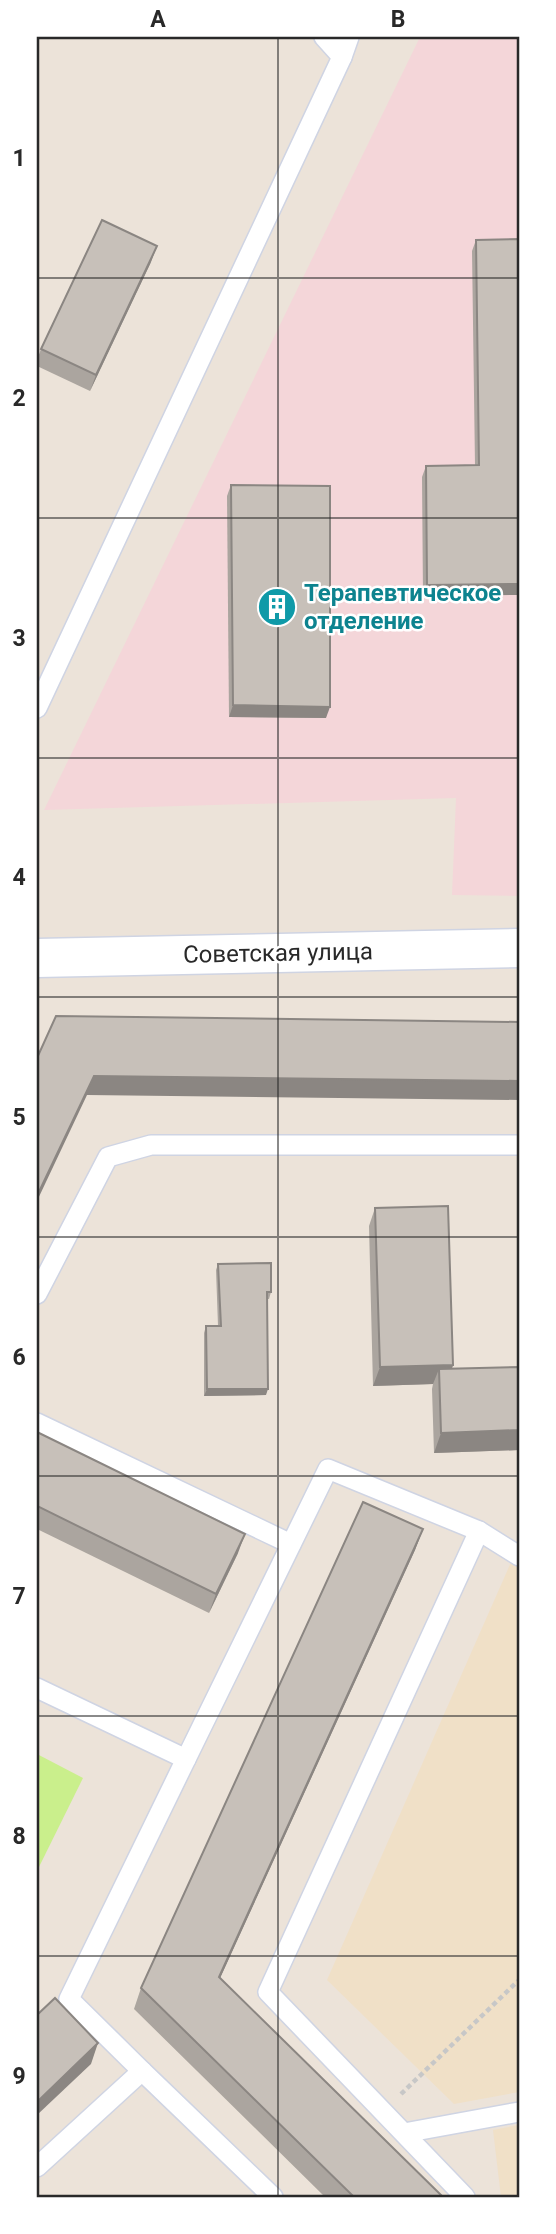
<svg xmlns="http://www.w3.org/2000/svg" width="556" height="2234" font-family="Roboto,sans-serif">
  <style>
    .education { fill: #f0e0c7 }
    .medical { fill: #f4d6d9 }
    .pitch { fill: #caef8c }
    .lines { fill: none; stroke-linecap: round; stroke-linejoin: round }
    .service-casing { stroke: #cfd4e3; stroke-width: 22 }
    .minor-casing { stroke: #cfd4e3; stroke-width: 41 }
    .path { stroke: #c7c7c7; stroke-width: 4.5; stroke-dasharray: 5 3.5; stroke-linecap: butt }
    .service { stroke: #fff; stroke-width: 19 }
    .minor { stroke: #fff; stroke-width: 38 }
    .wall { fill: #aba59f }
    .shaded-wall { fill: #8b8682 }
    .building { fill: #c7c0b9; stroke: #8b8682; stroke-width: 2 }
    .grid { fill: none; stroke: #292929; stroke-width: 2; stroke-opacity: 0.55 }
    .labels { text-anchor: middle; stroke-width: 5; stroke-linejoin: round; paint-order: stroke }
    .culture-label { font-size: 24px; font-weight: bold; fill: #0d838f; stroke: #fff; text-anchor: start }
    .street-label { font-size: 24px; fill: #292929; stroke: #fff }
    .neatline { fill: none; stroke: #292929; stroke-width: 2.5 }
    .grid-label { font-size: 23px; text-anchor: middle; font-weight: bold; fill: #292929 }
  </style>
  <rect width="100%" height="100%" fill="#ece3d9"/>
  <g class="education">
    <polygon points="519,1544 519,2092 454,2104 327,1980"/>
    <polygon points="519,2125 519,2197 501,2197 493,2130"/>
  </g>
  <polygon class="medical" points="420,37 519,37 519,896 452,895 456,798 44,810"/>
  <polygon class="pitch" points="37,1754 83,1778 37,1871"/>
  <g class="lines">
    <g class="service-casing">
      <g id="service">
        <polyline points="324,37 342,57"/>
        <polyline points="37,708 342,57 349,37"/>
        <polyline points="37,1294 108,1157 151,1145 519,1145"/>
        <polyline points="37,1423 291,1544"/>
        <polyline points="37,1688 186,1759 328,1469 479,1531 519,1556"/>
        <polyline points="142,2071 273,2197"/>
        <polyline points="404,2133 519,2112"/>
        <polyline points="37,2167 142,2071 69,1999 186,1759"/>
        <polyline points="465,2197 268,1992 479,1531"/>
      </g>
    </g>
    <g class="minor-casing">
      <polyline id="minor" points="37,958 519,948"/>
    </g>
    <polyline class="path" points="401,2094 519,1980"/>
    <use href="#service" class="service"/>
    <use href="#minor" class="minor"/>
  </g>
  <g class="wall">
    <polygon points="519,239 519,595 423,596 422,477 426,466 475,465 472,251 476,240"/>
    <polygon points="151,262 90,391 37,366 37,360 41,349"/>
    <polygon points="231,485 326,718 229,717 227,496"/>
    <polygon points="375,1208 453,1365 452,1369 519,1367 519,1450 434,1453 432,1389 433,1384 373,1386 369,1226"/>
    <polygon points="218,1264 271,1292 269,1299 267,1299 266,1395 204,1396 204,1333 206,1326 218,1326 216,1270"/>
    <polygon points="37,1432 238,1553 209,1613 37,1529"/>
    <polygon points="423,1529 415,1550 220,1978 441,2197 325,2197 134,2009 141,1988"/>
  </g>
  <g class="shaded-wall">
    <polygon points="478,37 519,37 478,38"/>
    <polygon points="157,246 151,262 90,391 96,375"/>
    <polygon points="519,584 519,595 423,596 427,585"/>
    <polygon points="233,705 330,707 326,718 229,717"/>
    <polygon points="94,1076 519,1081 519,1100 87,1095 37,1201 37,1196"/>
    <polygon points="453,1365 446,1384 439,1369 433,1384 373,1386 380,1367"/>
    <polygon points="207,1389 268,1389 266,1395 204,1396"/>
    <polygon points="519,1430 519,1450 434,1453 441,1433"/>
    <polygon points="423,1529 415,1550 211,1998 219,1977"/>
    <polygon points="245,1534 238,1553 209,1613 216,1594"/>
    <polygon points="98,2043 91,2064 37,2115 37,2102"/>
  </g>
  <g class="building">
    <polygon points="102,220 157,246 96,375 41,349"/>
    <polygon points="519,239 519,584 427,585 426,466 479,465 476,240"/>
    <polygon points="231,485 330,486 330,707 233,705"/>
    <polygon points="56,1016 519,1022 519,1081 94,1076 37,1196 37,1058"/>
    <polygon points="448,1206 453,1365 380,1367 375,1208"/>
    <polygon points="271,1263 271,1292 267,1292 268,1389 207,1389 206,1326 221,1326 218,1264"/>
    <polygon points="519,1367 519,1430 441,1433 439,1369"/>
    <polygon points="37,1432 245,1534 216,1594 37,1506"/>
    <polygon points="363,1502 423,1529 219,1977 442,2196 440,2197 354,2197 141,1988"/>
    <polygon points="55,1998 98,2043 37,2102 37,2015"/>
  </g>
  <path class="grid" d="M278,37V2197M37,278H519M37,518H519M37,758H519M37,997H519M37,1237H519M37,1476H519M37,1716H519M37,1956H519"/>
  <defs>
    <g id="building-disc" transform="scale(2.0125)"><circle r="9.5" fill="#0f9aa8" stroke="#fff"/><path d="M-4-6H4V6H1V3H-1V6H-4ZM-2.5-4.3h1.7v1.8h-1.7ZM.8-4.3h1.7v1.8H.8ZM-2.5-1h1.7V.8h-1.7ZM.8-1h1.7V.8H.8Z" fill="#fff"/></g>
  </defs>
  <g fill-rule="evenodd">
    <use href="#building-disc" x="277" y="607"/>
  </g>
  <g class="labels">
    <g class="culture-label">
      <text x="304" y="601">Терапевтическое<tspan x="304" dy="28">отделение</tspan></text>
    </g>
    <g class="street-label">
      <text transform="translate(278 953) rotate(-1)" y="8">Советская улица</text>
    </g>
  </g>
  <rect width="556" height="2234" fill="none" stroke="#ffffff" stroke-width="77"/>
  <rect x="38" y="38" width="480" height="2158" class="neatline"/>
  <g class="grid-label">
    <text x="158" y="27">A</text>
    <text x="398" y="27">B</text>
    <text x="19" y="166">1</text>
    <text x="19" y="406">2</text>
    <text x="19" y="646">3</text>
    <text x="19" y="885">4</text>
    <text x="19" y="1125">5</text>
    <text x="19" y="1365">6</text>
    <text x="19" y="1604">7</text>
    <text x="19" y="1844">8</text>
    <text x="19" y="2084">9</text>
  </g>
</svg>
